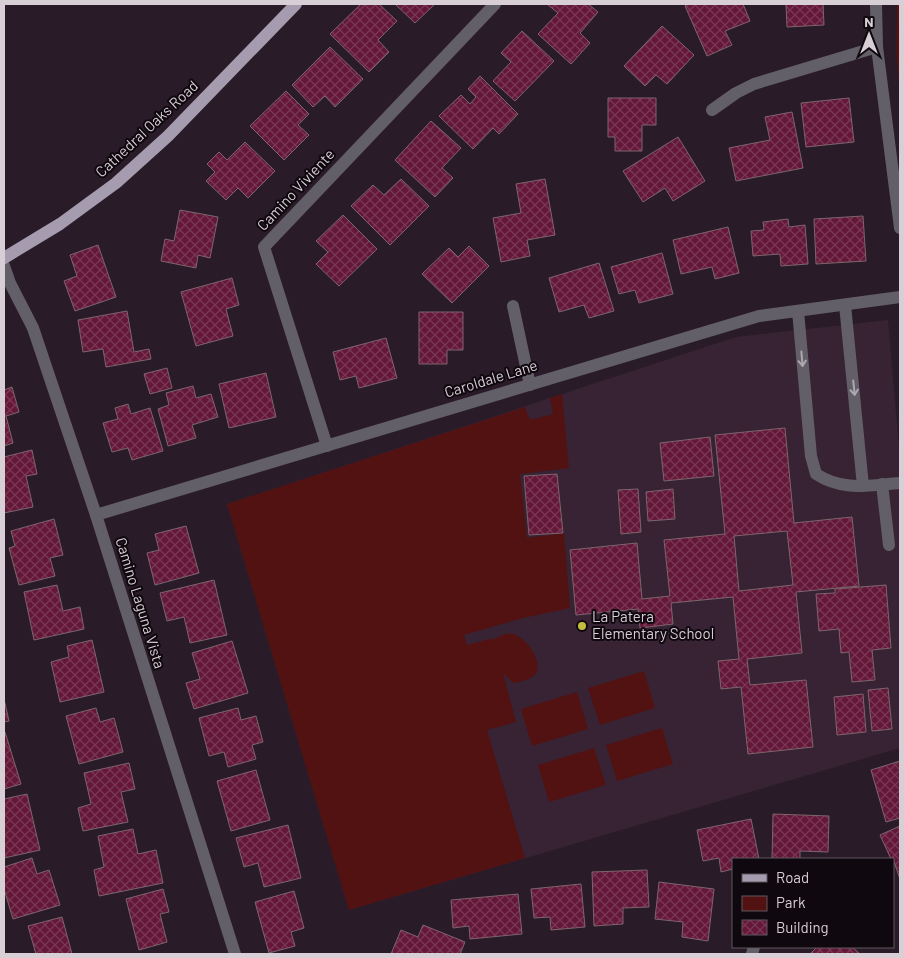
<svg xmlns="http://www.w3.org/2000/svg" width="904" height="958" font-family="Barlow,sans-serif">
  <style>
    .built { fill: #372334 }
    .green { fill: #531212 }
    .building { fill: url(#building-cross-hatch); stroke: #7d656c; fill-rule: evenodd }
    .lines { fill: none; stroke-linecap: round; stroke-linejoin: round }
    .minor { stroke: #635f68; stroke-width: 12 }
    .major { stroke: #a59daf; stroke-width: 12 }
    .oneway { stroke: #afa7b0 }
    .poi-dot { fill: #c5bc3d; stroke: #0f080e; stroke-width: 2 }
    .labels { text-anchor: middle; stroke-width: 4; stroke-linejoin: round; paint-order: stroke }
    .street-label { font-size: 15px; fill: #d8ced6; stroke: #0f080e }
    .poi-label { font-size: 15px; fill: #d8ced6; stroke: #0f080e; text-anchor: start }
  </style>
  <defs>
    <pattern id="building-cross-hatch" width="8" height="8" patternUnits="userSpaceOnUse" patternTransform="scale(1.25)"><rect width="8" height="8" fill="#641738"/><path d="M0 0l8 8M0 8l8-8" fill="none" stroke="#793854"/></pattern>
  </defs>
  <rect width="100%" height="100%" fill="#2a1b28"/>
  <polygon class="built" points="888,320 900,460 900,748 349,910 227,504 736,337"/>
  <g class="green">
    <polygon points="897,4 900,4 900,93 896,53"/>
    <path d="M562,394L569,468L520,474L527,538L564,533L570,608L523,618L464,635L467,645L493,638L494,640C500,636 508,631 516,635C527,640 541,659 537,671C535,679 520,682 513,683L503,673L516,722L487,730L525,858L349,910L227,504L525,407L530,420L553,414L550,398Z"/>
    <polygon points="644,671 655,708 600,725 588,688"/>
    <polygon points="577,692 588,729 532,746 521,709"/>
    <polygon points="662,728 673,764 617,781 606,745"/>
    <polygon points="594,748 606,785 549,802 538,765"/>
  </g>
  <g class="building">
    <polygon points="361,4 379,4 397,21 378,40 389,52 369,72 330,34"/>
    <polygon points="395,4 435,4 415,23"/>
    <polygon points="547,4 588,4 598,12 580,33 590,43 571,64 538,34 558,13"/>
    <polygon points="689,4 743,4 750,21 725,31 732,45 707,56 685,6"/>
    <polygon points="786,4 823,4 824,25 787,27"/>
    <polygon points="662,26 694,55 667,84 656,75 645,86 624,66"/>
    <polygon points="522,31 554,61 515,101 493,81 511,62 501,53"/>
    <polygon points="330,47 363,79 335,107 325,96 313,107 292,85"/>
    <polygon points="480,76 518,114 499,134 493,128 473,149 439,116 461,95 470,104 476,97 468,89"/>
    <polygon points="286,91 309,114 298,125 309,135 284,160 250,126"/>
    <polygon points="608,98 656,98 656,125 642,125 642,151 615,151 615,137 608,137"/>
    <polygon points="849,98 854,142 806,147 801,103"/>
    <polygon points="792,112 803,168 736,181 729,148 770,140 765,117"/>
    <polygon points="431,121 461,148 442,168 453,178 435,197 395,160"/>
    <polygon points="678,137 705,181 673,201 665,188 643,202 623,171"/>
    <polygon points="245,142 275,171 248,198 238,188 226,200 206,181 215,172 207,164 219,152 227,160"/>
    <polygon points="401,179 429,206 390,245 351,206 373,185 384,195"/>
    <polygon points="545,179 555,235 527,240 530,256 501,262 493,218 521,213 516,184"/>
    <polygon points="180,210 218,217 210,258 198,255 196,268 161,261 165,239 174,241"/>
    <polygon points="343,215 377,249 339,286 316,264 328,252 316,241"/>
    <polygon points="863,216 866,261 816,264 814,219"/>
    <polygon points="788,219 789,227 805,225 808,264 781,266 780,254 753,256 751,231 764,230 763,222"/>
    <polygon points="728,227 739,273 715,279 712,267 681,274 673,240"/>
    <polygon points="98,245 116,297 75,311 64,281 77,276 70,255"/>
    <polygon points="469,246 489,266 452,303 422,274 449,248 458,257"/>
    <polygon points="662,253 673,294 639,303 635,290 619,294 611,267"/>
    <polygon points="599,263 614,311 589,318 584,305 559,312 549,278"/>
    <polygon points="232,278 239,305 226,309 233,336 196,346 181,292"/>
    <polygon points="127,311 134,352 149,349 151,359 106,367 103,349 83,352 78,320"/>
    <polygon points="419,312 463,312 463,350 447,350 447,364 419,364"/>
    <polygon points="386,338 397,378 359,388 356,376 340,380 333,352"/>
    <polygon points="167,368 172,388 150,394 144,374"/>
    <polygon points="266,373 276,417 229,428 219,384"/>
    <polygon points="193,386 196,398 211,394 218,417 192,425 196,438 168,446 158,409 169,405 166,393"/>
    <polygon points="12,387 19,412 6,416 13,443 4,446 4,390"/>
    <polygon points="128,404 131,414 150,408 163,451 132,460 128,448 112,452 103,423 118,419 115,408"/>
    <path d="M785,428L794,523L852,517L859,586L796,592L802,653L747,659L750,685L806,680L813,747L748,754L741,687L721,689L718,661L739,659L733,597L671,603L673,624L640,628L638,609L576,615L570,550L637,543L642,599L670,596L664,540L725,534L715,435ZM787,531L793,585L739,591L734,536Z"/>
    <polygon points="710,437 714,476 664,481 660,443"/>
    <polygon points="32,450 37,474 26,476 33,507 4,513 4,457"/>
    <polygon points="557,474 563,533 529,535 524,476"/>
    <polygon points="638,489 641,532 621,534 618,490"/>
    <polygon points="673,489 675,519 648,521 646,492"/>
    <polygon points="54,519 63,555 50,558 55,576 19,585 9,548 15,546 11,531"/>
    <polygon points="186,526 199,573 155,585 147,553 159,550 155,534"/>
    <polygon points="214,580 227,635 190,643 184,617 167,621 160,593"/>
    <polygon points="57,585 63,611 80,607 84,629 34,640 24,592"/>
    <polygon points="886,585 891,648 872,650 875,680 852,682 849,652 841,653 839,629 819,631 816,594 835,593 835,589"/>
    <polygon points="92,640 104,692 60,702 51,662 69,657 67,646"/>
    <polygon points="232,641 248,693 194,709 186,683 200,679 192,653"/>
    <polygon points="888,688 892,729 872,731 868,690"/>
    <polygon points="863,694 866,732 837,735 834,697"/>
    <polygon points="4,699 9,721 4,722"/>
    <polygon points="96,708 100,722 114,718 123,752 79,764 66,716"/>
    <polygon points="238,708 241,720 256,716 263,742 252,745 256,759 228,767 224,752 209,756 199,718"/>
    <polygon points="4,732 5,732 21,784 4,789"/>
    <polygon points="900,761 900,818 886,822 871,770"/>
    <polygon points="129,763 135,789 121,792 128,822 83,831 78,808 91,804 84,773"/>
    <polygon points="256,770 270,820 231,831 217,781"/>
    <polygon points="27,794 40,850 4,858 4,799"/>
    <polygon points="773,814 829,816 828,852 800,851 800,859 772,859"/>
    <polygon points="751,819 759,859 733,859 733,869 721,872 719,858 703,861 697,830"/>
    <polygon points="288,825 301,878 264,887 258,863 244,867 236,838"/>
    <polygon points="900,826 900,879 893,859 891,859 880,835"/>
    <polygon points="133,829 138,854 156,850 163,883 99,896 94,870 104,867 98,836"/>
    <polygon points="32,858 37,874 49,870 60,905 13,919 4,889 4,867"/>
    <polygon points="647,870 649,907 623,908 623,924 594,926 592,872"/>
    <polygon points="659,882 714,889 708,941 682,937 683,922 655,919"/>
    <polygon points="581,884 585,927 551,930 550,917 534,918 531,889"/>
    <polygon points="163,889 169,912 160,914 167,942 139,950 126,899"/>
    <polygon points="294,891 304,928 291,932 295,946 269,953 255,902"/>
    <polygon points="518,894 522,934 470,939 469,926 453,928 451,900"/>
    <polygon points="62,917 72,954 36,954 28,926"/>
    <polygon points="423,925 465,942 460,954 391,954 401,930 418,937"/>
    <polygon points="817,947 852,947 860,954 810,954"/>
  </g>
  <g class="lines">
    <g class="minor">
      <polyline points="876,4 877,47 900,228"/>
      <polyline points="712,110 736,93 754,84 877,47"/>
      <polyline points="4,266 10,283 33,328 96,515 235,954"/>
      <polyline points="845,305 863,486"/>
      <polyline points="513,306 530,385"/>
      <path d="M798,311L811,456L816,474C844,492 869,485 900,483"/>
      <polyline points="327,446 264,247 495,4"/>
      <polyline points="882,484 889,545"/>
      <polyline points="96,515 759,316 900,297"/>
      <polyline points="752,954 754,947"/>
    </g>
    <polyline class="major" points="4,258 60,224 116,183 168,136 296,4"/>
  </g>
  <defs><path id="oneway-shaft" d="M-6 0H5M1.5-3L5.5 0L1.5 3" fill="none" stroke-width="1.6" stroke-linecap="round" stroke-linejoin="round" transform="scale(1.25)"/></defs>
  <g class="oneway">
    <use href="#oneway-shaft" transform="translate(802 359) rotate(85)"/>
    <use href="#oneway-shaft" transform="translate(854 388) rotate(84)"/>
  </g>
  <circle class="poi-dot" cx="582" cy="626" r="5"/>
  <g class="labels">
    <g class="street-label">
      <text transform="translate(147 129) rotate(-43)" y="5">Cathedral Oaks Road</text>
      <text transform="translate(296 190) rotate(-47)" y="5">Camino Viviente</text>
      <text transform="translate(491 379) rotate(-17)" y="5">Caroldale Lane</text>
      <text transform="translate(140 603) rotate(73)" y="5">Camino Laguna Vista</text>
    </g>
    <g class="poi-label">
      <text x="592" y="622">La Patera<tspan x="592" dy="17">Elementary School</tspan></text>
    </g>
  </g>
  <rect width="904" height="958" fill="none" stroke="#d8ced6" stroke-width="10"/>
  <rect x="732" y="858" width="162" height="90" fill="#0f080e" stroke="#5f575e"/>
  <rect x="742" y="874" width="25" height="8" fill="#a59daf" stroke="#5f575e"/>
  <text x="776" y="883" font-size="15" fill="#d8ced6">Road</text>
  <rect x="742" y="896" width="25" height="15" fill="#531212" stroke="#5f575e"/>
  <text x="776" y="908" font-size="15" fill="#d8ced6">Park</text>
  <rect x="742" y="920" width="25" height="15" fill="url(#building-cross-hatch)" stroke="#5f575e"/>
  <text x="776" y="933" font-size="15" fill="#d8ced6">Building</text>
  <g transform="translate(869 35)" stroke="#0f080e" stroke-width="4" paint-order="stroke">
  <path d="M0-4L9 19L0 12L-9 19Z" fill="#d8ced6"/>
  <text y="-8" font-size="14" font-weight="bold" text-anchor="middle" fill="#d8ced6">N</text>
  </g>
</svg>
